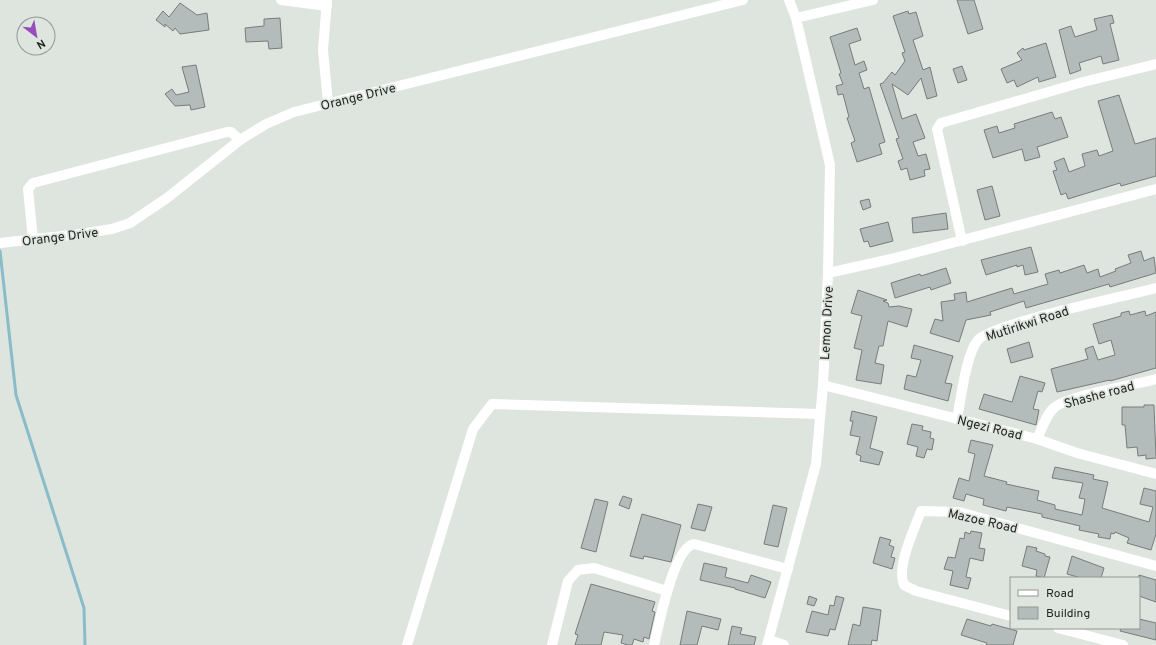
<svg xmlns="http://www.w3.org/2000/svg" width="1156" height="645" font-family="Overpass,sans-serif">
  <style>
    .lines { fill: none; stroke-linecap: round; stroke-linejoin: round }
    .stream { stroke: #8abcc8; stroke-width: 3 }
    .building { fill: #b3bcba; stroke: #767e7c }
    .minor { stroke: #fff; stroke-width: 10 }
    .labels { text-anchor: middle; stroke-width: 3.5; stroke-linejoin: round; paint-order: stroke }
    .street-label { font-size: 13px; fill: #242624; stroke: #dee4de }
  </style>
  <rect width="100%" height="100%" fill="#dee4de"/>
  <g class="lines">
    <polyline class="stream" points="0,251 16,395 84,608 85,645"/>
  </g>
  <g class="building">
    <polygon points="957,0 974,0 983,29 968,34"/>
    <polygon points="180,3 197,15 207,13 209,30 180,34 175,28 173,31 165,24 165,27 156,20 163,11 169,17"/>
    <polygon points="908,11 909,14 916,12 923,36 913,40 923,70 930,67 937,96 927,99 921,78 908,95 892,84 902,119 916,114 925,138 913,142 918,156 926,154 930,169 924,170 925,176 910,180 907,168 901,170 898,161 903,159 896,139 899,138 880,84 883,83 892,72 895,75 905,61 902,53 905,52 893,16"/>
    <polygon points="1112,15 1114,23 1110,24 1119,60 1103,64 1101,56 1079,63 1081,70 1070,74 1059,30 1071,26 1075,37 1097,30 1094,19"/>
    <polygon points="280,18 282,48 269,49 268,41 246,42 245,28 264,26 264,19"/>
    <polygon points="857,28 861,40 849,44 855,65 864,61 867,70 859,73 864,89 869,87 885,142 879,144 882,154 857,162 851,143 855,141 847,118 849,117 843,94 838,95 836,86 843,84 839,74 841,73 830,37"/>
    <polygon points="1046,43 1056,77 1039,82 1038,77 1017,87 1014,80 1007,83 1001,69 1022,60 1017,53 1023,48 1024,50"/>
    <polygon points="196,65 205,107 191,110 190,105 175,106 165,94 172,89 176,95 189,92 182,67"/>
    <polygon points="962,66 967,80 958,83 953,69"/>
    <polygon points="1119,95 1135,144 1156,138 1156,176 1121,186 1120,183 1068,199 1066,193 1061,195 1053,171 1057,170 1054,162 1064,158 1069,172 1085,166 1082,154 1097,150 1099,156 1113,151 1098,101"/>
    <polygon points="1052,112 1055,119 1061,117 1068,137 1037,147 1040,157 1025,161 1022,149 993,158 984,130 997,126 999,133 1015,128 1014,124"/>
    <polygon points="992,186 1000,216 985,220 977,190"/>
    <polygon points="869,199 871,207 863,210 860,201"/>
    <polygon points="946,213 948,229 913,233 912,218"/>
    <polygon points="888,222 893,241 870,247 868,241 864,242 860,229"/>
    <polygon points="1031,247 1038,272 1025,275 1023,265 1017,267 1017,265 986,275 981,260"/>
    <polygon points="1141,251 1144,261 1154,257 1156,273 1110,287 1109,284 1026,308 1024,301 990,312 991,315 966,320 959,342 930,333 935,319 943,321 941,302 955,300 954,294 966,292 967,302 1012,288 1014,294 1048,284 1045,274 1059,270 1060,273 1084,265 1087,273 1098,269 1100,277 1116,271 1115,269 1131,263 1128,255"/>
    <polygon points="946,268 951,283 931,290 930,287 895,298 891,283 920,274 921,276"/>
    <polygon points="858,290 887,300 883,301 888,303 889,307 899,306 912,309 907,327 888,321 883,346 879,346 875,363 884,365 881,384 856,380 862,350 854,348 862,316 851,313"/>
    <polygon points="1129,311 1130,315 1145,311 1146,316 1156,312 1156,368 1110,381 1110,380 1057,392 1051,369 1088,359 1085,349 1093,346 1098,360 1115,355 1111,340 1099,344 1093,324 1121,316 1121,313"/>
    <polygon points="1029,342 1033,357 1011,363 1007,349"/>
    <polygon points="914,345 953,356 945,383 952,384 948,401 904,389 907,375 916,377 921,360 911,358"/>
    <polygon points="1020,376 1045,383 1042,392 1038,391 1033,409 1039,410 1036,425 979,409 984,394 1012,402"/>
    <polygon points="1144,405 1154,405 1156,458 1146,459 1146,455 1138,456 1137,447 1127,448 1125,425 1122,425 1122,407 1144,407"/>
    <polygon points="852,411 877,417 870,448 883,452 879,465 860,461 861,456 856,454 860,437 850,435 853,421 850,421"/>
    <polygon points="912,424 923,426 922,430 931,432 930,438 934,439 932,450 927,449 924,458 916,456 918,447 907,444"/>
    <polygon points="971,440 993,445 984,476 1007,482 1006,484 1039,491 1037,500 1055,505 1055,509 1082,515 1085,499 1079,498 1083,483 1052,478 1055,467 1094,475 1093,479 1108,482 1102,508 1149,522 1153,507 1140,504 1144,488 1156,491 1156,534 1151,550 1127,543 1129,538 1115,532 1114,534 1111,533 1110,539 1098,537 1099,534 1079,530 1080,526 1042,517 1042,514 1007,507 1006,511 983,505 984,499 966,494 964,501 953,498 959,478 969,481 975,454 968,452"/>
    <polygon points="623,496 632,499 629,509 619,505"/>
    <polygon points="595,499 608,502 596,552 581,548"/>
    <polygon points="698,504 712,507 705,531 691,528"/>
    <polygon points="773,505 787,508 778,547 764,544"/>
    <polygon points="642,514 681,525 671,562 644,556 643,559 630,556"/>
    <polygon points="971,531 982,533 979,548 985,549 983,561 970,558 966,577 971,578 968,589 950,585 953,571 944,569 948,557 955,558 960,538 964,539 965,532 970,534"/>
    <polygon points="880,537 891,540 889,545 894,547 891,557 895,558 892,569 873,563"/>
    <polygon points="1027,546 1037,548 1036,551 1045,554 1045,556 1050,557 1044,578 1036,576 1037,570 1022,566"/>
    <polygon points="1072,556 1104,568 1101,578 1081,578 1067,574"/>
    <polygon points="704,563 727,568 725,577 748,583 751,575 771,582 765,598 735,589 735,588 700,580"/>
    <polygon points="1139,575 1156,580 1156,602 1139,596"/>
    <polygon points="591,584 655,602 652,611 655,612 649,639 644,637 643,642 634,639 632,645 628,645 621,643 623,635 604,632 601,645 575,645 578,635 575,634"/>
    <polygon points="809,596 817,599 814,606 807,604"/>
    <polygon points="836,596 844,598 835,630 830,629 828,636 806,632 812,611 828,615 830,605 834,606"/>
    <polygon points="863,607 881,610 877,641 872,640 871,645 848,645 853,624 860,626"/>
    <polygon points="687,611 721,619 718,630 702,626 697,645 680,645"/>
    <polygon points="967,619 991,626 992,624 1017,631 1013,645 986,645 987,643 961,635"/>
    <polygon points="1139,619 1156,623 1156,640 1120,631 1121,628 1139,628"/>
    <polygon points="732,626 742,628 740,634 756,637 754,645 728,645"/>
  </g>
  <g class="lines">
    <g class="minor">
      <polyline points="281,0 327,6"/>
      <polyline points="327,0 323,50 328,103"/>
      <polyline points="796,18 873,0"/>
      <polyline points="33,239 28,189 33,183 227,132 231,132 240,140"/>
      <polyline points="962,241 937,129 941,123 1083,82 1156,64"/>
      <polyline points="0,243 80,234 112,229 130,223 167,198 240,140 266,124 294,112 743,0"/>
      <polyline points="828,273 891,259 1156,189"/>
      <polyline points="823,385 1037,439 1077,453 1156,474"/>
      <path d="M957,419C961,399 966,354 978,340C993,323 1127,296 1156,288"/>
      <path d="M1037,439C1042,429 1046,414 1055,407C1072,395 1133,385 1156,379"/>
      <path d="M1011,616L916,591L904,585C896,567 914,530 921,511L959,512L1156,566"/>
      <polyline points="1058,628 1123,645"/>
      <polyline points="769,640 784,645"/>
      <polyline points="407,645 473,429 492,404 820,414"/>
      <polyline points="552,645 568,581 578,570 594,568 667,591"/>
      <path d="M654,645C659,625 673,548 694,544L788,569"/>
      <polyline points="767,645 816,464 823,385 828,273 830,165 796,18 789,0"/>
    </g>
  </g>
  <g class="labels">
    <g class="street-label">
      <text transform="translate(358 96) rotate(-14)" y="5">Orange Drive</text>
      <text transform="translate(60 236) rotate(-7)" y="5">Orange Drive</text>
      <text transform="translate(826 323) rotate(-87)" y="5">Lemon Drive</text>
      <text transform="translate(1027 323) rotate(-18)" y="5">Mutirikwi Road</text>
      <text transform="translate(1099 394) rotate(-15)" y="5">Shashe road</text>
      <text transform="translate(990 427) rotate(14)" y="5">Ngezi Road</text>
      <text transform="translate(983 520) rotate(13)" y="5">Mazoe Road</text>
    </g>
  </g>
  <rect x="1010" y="577" width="130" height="52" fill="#dee4de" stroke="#949894"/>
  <rect x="1018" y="590" width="20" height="6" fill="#ffffff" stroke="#949894"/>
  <text x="1046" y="597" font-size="12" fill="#242624">Road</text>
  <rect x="1018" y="607" width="20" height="12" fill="#b3bcba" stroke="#949894"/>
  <text x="1046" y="617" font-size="12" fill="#242624">Building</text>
  <g transform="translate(36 36) rotate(149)"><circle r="19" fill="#dee4de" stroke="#949894"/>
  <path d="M0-3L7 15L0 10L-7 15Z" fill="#974cbe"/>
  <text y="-6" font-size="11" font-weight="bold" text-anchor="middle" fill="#242624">N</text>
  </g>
</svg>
